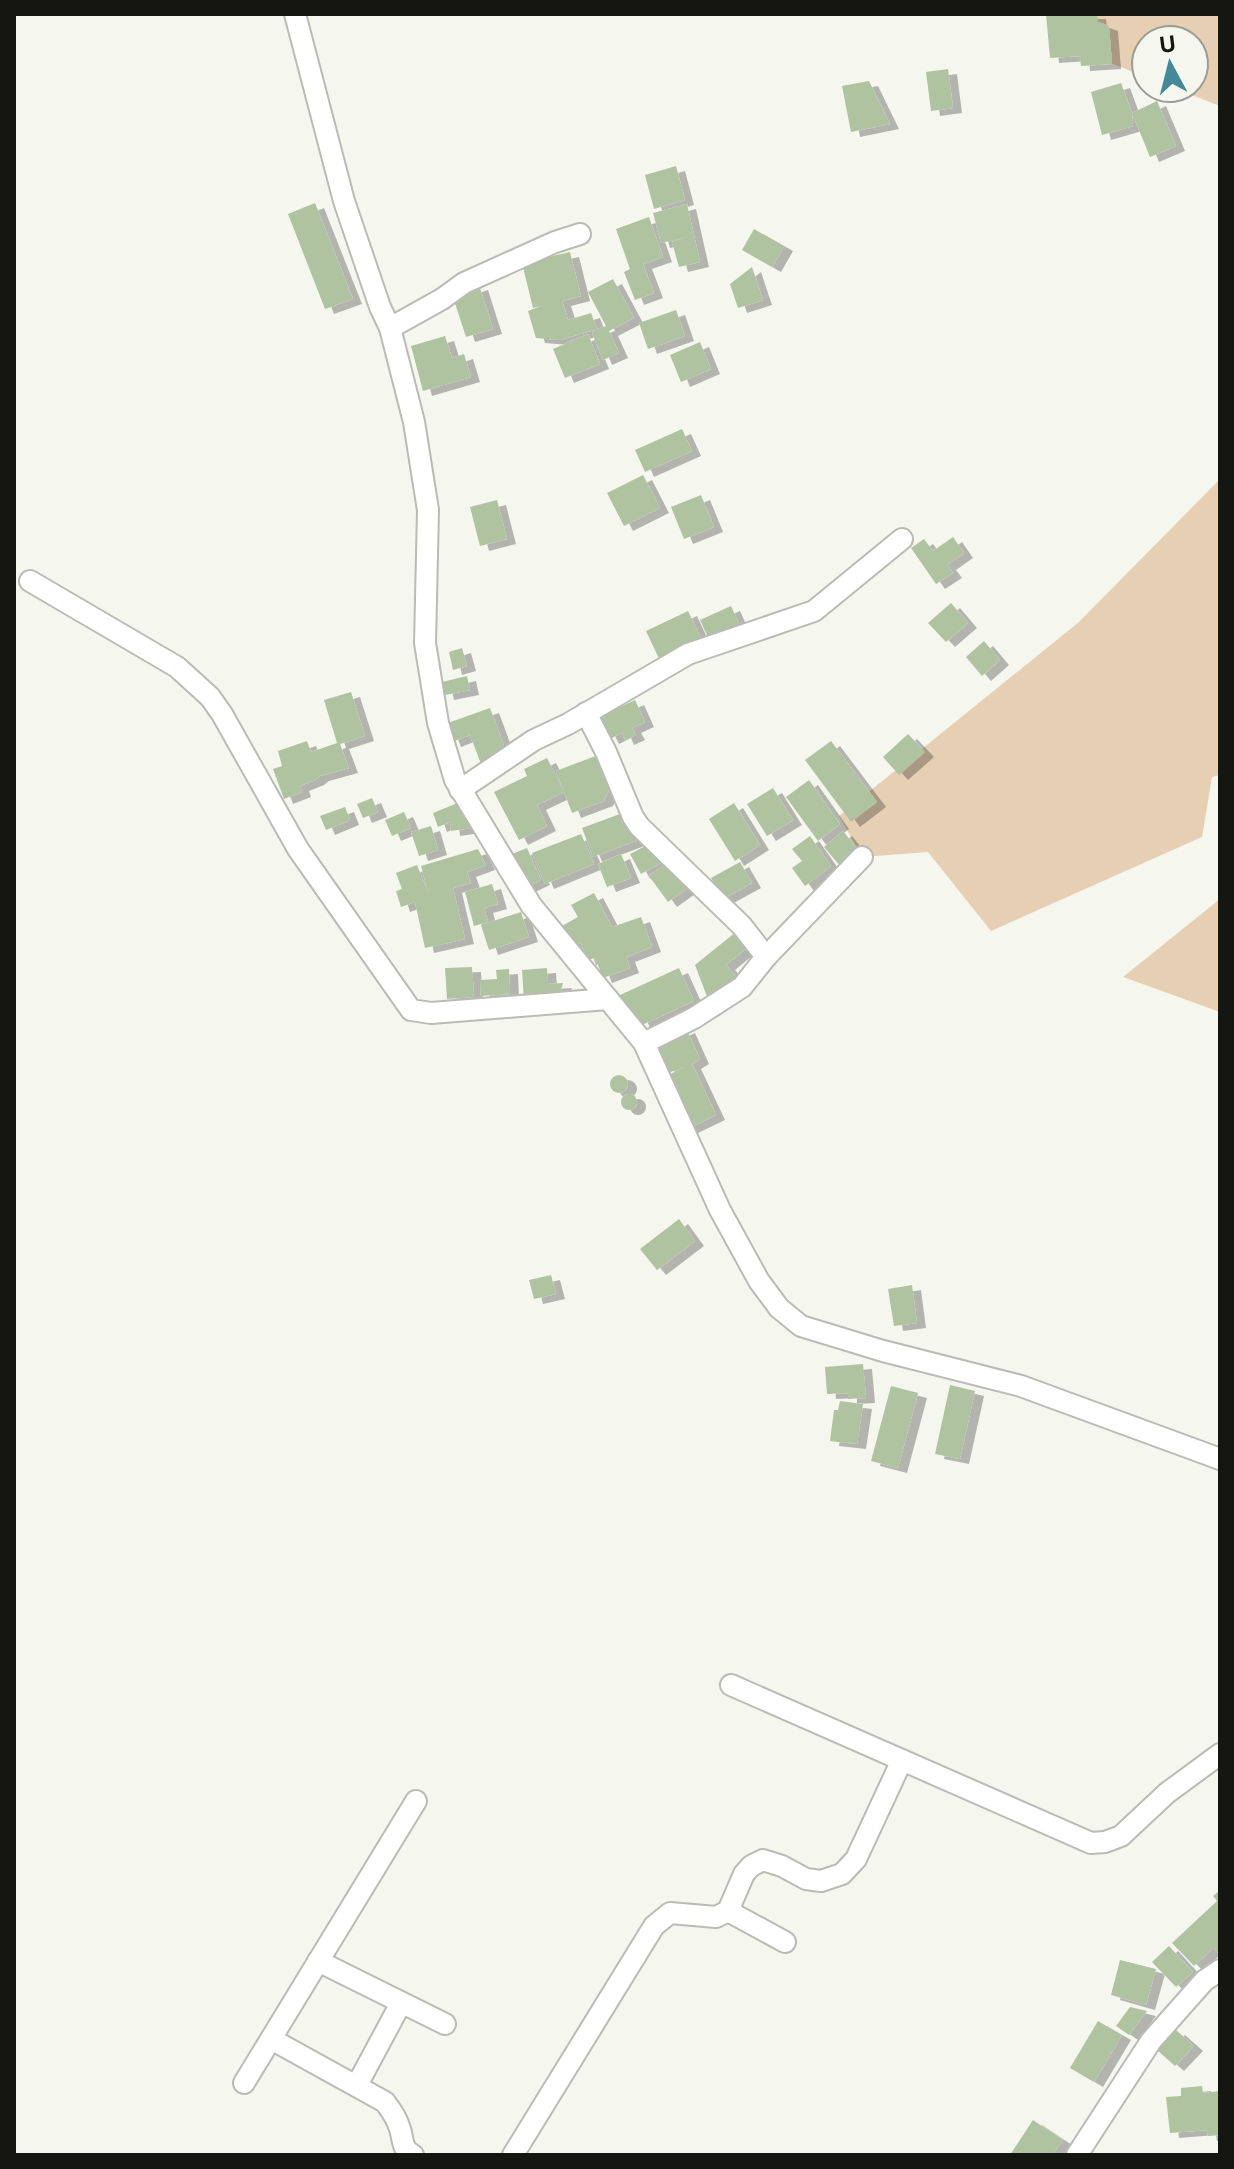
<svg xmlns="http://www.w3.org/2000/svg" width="1234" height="2169" font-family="Inter,sans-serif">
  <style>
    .green { fill: #e7cfb3 }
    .building { fill: #afc3a1; filter: url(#shadow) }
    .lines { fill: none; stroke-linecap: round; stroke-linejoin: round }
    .street-casing { stroke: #babbb4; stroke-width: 24 }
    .street { stroke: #fff; stroke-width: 20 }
  </style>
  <defs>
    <filter id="shadow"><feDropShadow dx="9" dy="5" stdDeviation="0" flood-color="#0004"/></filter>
  </defs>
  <rect width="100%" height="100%" fill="#f5f6ee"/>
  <g class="green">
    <polygon points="1065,14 1220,14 1220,106 1174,88 1194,88 1194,40 1146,40 1146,77 1098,58"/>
    <polygon points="1220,479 1220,775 1212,777 1202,837 991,931 928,852 862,857 839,816 1079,622"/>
    <polygon points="1220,899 1220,1012 1123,977"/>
  </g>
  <g class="building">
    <polygon points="1046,14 1097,14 1098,22 1109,26 1112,64 1081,66 1080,56 1050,58"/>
    <polygon points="948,69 953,108 931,111 926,72"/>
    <polygon points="869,81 890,124 851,132 842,86"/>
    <polygon points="1121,83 1132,113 1133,126 1102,135 1091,92"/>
    <polygon points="1157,101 1176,146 1150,157 1132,113"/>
    <polygon points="676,166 685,200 654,209 645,175"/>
    <polygon points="315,203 353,299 325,309 288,214"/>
    <polygon points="687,204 700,262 679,267 672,242 687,237 661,243 653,213"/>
    <polygon points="649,217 663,257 643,264 654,293 635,300 624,272 630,269 616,229"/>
    <polygon points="754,229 784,246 772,267 742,250"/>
    <polygon points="570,252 581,296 562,301 568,320 591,313 597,329 606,326 588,292 613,279 634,318 609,331 619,353 603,360 592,333 597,329 560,340 536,338 528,311 541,306 533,308 522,263"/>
    <polygon points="752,267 763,300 738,308 730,284"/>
    <polygon points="479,285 493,329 466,337 452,294"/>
    <polygon points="676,310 685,336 648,349 639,323"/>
    <polygon points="588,334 600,364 565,378 553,349"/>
    <polygon points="445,336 452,358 464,354 471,377 423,391 411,346"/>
    <polygon points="700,342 711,369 681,382 670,355"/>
    <polygon points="682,429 692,451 645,472 635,450"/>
    <polygon points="643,475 660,508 624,526 607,493"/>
    <polygon points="701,495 714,527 684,539 671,507"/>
    <polygon points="497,500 507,539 480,546 470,507"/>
    <polygon points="953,537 964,553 947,565 953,573 936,584 911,548 924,539 933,551"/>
    <polygon points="951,603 968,623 946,642 928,623"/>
    <polygon points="731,606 740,626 709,640 700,620"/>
    <polygon points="688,611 703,643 661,663 646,631"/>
    <polygon points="984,641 1000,660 982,676 966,657"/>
    <polygon points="462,648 467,666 453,670 449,652"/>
    <polygon points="467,676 470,690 445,695 442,682"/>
    <polygon points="351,692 365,736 340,744 349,768 320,776 315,780 300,786 302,792 284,799 273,769 282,766 278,751 307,741 311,752 337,743 324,700"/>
    <polygon points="635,700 645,722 632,728 636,735 625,740 622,733 610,739 599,717"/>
    <polygon points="490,708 507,754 481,764 470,735 452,742 445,724"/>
    <polygon points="908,734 925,752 899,775 883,757"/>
    <polygon points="831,741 877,802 851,822 805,760"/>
    <polygon points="606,752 615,777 604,801 572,813 556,771"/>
    <polygon points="547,758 564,792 537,805 547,826 519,840 494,792 527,776 524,769"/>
    <polygon points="809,780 840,824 818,841 786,797"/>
    <polygon points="773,788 793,820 767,836 747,804"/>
    <polygon points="372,798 378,812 363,818 357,804"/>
    <polygon points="460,802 471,828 451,831 450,822 438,827 433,813"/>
    <polygon points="734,803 760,845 735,861 709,819"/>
    <polygon points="345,807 350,820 326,830 320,816"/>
    <polygon points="628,811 638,840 593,857 582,828"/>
    <polygon points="404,812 411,828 392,836 385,820"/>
    <polygon points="431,826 438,850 419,856 411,832"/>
    <polygon points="843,831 860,852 841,867 824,847"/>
    <polygon points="581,834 594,864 545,884 532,853"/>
    <polygon points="810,836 831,866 805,886 792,868 802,861 792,849"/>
    <polygon points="651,843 661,863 641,874 630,854"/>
    <polygon points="527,848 541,880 522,889 507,856"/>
    <polygon points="478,849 486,865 467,872 471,883 453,888 465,939 425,948 415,902 401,907 396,891 402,889 396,873 417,865 428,892 421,866"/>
    <polygon points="621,854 631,878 607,887 598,864"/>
    <polygon points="670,861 689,887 668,902 649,876"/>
    <polygon points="740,862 752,883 723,899 711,878"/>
    <polygon points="492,884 498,904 484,908 488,922 474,926 465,892"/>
    <polygon points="594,893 612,927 641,917 652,947 626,957 630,968 603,978 595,958 587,960 581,943 572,948 560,927 578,917 571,905"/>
    <polygon points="521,912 529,937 489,950 481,925"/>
    <polygon points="742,927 754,942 726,965 736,977 708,999 695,965"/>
    <polygon points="472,967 474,997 447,999 445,968"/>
    <polygon points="547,968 548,984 563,983 559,997 524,1000 522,970"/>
    <polygon points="679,968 694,1001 642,1025 638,1016 630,1017 620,995"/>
    <polygon points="509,969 510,994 481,996 480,980 497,979 496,970"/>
    <polygon points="686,1028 700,1059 692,1064 716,1115 687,1129 662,1078 685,1067 668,1073 655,1042"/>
    <circle cx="619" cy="1084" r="9"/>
    <circle cx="629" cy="1102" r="8"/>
    <polygon points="679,1219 695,1241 657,1270 640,1249"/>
    <polygon points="551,1275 556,1294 534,1299 529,1280"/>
    <polygon points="912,1285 917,1323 894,1326 888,1289"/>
    <polygon points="863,1364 866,1398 848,1399 848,1393 827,1394 825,1367"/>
    <polygon points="950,1385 975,1391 960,1459 935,1454"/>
    <polygon points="891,1386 918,1393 898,1468 871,1461"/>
    <polygon points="840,1401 863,1404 857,1444 830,1441 834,1410 838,1410"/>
    <polygon points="1220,1890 1220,1955 1213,1948 1194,1966 1172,1943 1217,1901 1213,1896"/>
    <polygon points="1169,1946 1193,1972 1176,1987 1152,1962"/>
    <polygon points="1120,1960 1156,1969 1146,2005 1111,1995"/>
    <polygon points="1130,2007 1147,2011 1129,2035 1116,2026"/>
    <polygon points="1098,2021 1122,2035 1094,2082 1070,2068"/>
    <polygon points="1176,2030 1194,2046 1175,2066 1157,2050"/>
    <polygon points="1202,2086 1203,2093 1220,2091 1220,2135 1208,2136 1207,2130 1170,2133 1166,2097 1181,2096 1181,2088"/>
    <polygon points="1033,2120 1063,2140 1052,2155 1010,2155"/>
  </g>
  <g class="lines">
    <g class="street-casing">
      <g id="street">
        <polyline points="295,14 344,201 380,307 390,328 414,422 428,510 425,643 438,723 455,780 531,905 644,1043 720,1210 759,1281 779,1308 801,1326 883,1351 1021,1386 1220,1459"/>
        <polyline points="390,328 442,299 464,283 555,242 580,234"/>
        <polyline points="30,581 177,667 210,697 222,714 298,849 411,1010 431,1013 608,999"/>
        <polyline points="586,713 606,752 633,817 639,826 742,926 766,957"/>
        <polyline points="460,790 534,740 568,724 688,654 814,611 902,539"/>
        <polyline points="644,1043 694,1018 742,987 766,957 862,857"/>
        <polyline points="731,1685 1091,1843 1105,1842 1121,1836 1167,1793 1220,1754"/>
        <polyline points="728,1911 785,1942"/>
        <polyline points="318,1961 445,2024"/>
        <path d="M271,2039L385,2102C391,2110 396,2117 399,2126C404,2138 400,2148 413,2155"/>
        <polyline points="244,2083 416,1801"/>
        <polyline points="357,2085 401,2003"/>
        <polyline points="513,2155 654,1926 670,1913 716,1917 728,1911 744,1874 751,1866 763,1860 782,1866 806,1879 821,1881 842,1874 856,1859 902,1760"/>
        <polyline points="1077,2155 1151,2041 1204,1981 1220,1970"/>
      </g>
    </g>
    <use href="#street" class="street"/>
  </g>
  <rect width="1234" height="2169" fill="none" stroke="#151512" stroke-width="32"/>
  <g transform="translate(1170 64) rotate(353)"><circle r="38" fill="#f5f6ee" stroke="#9b9c96" stroke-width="2"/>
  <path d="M0-6L14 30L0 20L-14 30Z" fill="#458998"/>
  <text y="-12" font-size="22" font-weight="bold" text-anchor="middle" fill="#151512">U</text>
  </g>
</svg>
